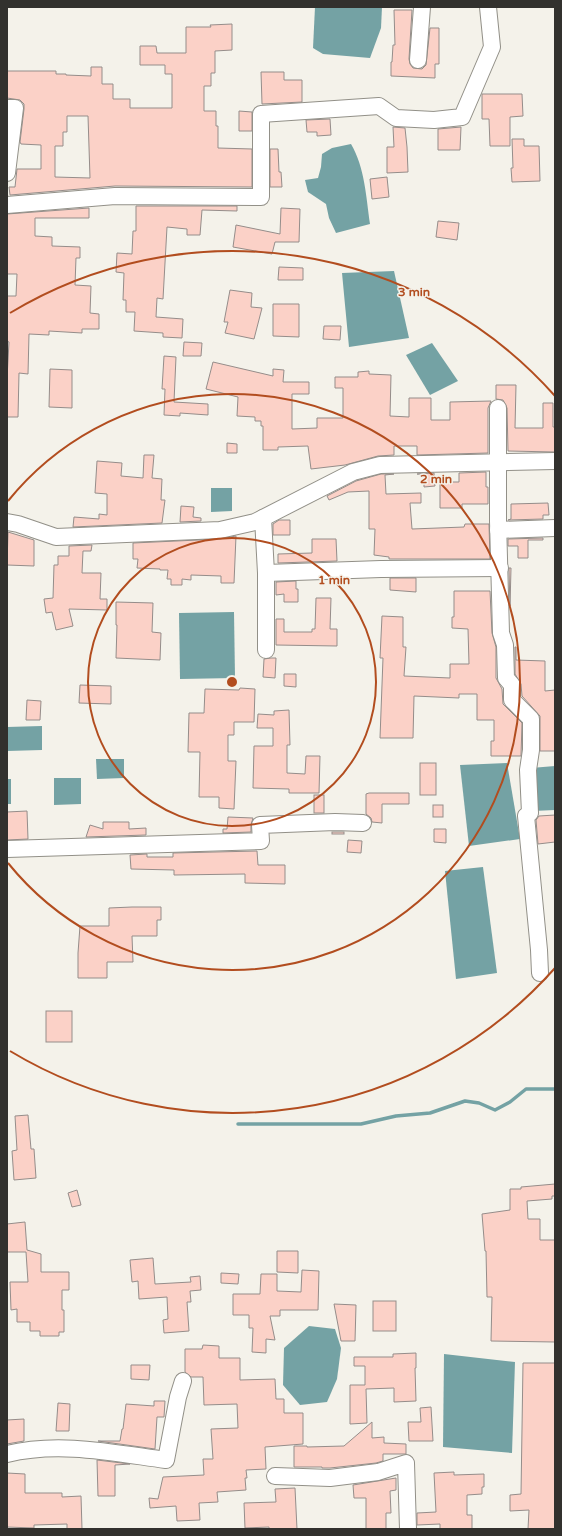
<svg xmlns="http://www.w3.org/2000/svg" width="562" height="1536" font-family="'Varela Round',sans-serif">
  <style>
    .water { fill: #74a2a4 }
    .lines { fill: none; stroke-linecap: round; stroke-linejoin: round }
    .stream { stroke: #74a2a4; stroke-width: 3.5 }
    .building { fill: #fbd1c7; stroke: #958d8a; fill-rule: evenodd }
    .minor-casing { stroke: #929088; stroke-width: 18 }
    .minor { stroke: #fff; stroke-width: 16 }
    .ring { fill: none; stroke: #b24d1f; stroke-width: 2 }
    .centre { fill: #b24d1f; stroke: #f4f2ea; stroke-width: 2 }
    .ring-label { font-size: 12px; text-anchor: middle; font-weight: bold; fill: #b24d1f; stroke: #f4f2ea; stroke-width: 3; stroke-linejoin: round; paint-order: stroke }
  </style>
  <rect width="100%" height="100%" fill="#f4f2ea"/>
  <g class="water">
    <polygon points="315,7 382,7 381,28 370,58 323,54 313,48"/>
    <path d="M351,144C365,168 366,197 370,224L336,233L329,218L326,204L308,192L305,180L318,178L321,167L322,154L332,148Z"/>
    <polygon points="394,271 409,338 349,347 342,273"/>
    <polygon points="432,343 458,381 430,395 406,355"/>
    <polygon points="211,488 232,488 232,511 211,512"/>
    <polygon points="234,612 235,678 180,679 179,613"/>
    <polygon points="42,726 42,750 7,751 7,727"/>
    <polygon points="96,759 124,759 124,778 97,779"/>
    <polygon points="507,763 520,839 469,846 460,765"/>
    <polygon points="555,766 555,810 533,811 531,768"/>
    <polygon points="54,778 81,778 81,804 54,805"/>
    <rect x="7" y="779" width="4" height="25"/>
    <polygon points="483,867 497,973 456,979 445,871"/>
    <polygon points="309,1326 335,1329 341,1348 337,1379 327,1402 300,1405 283,1385 284,1348"/>
    <polygon points="444,1354 515,1362 512,1453 443,1447"/>
  </g>
  <g class="lines">
    <polyline class="stream" points="238,1124 361,1124 396,1116 430,1113 465,1101 479,1103 495,1110 510,1102 526,1089 555,1089"/>
  </g>
  <g class="building">
    <polygon points="394,10 412,10 409,59 410,64 413,68 422,69 426,65 430,28 439,28 439,64 435,64 435,78 391,76 391,62 392,62 393,45 395,45"/>
    <path d="M232,24V50L215,51V73H211V86H204V111H216V126H218V148L252,149V187L115,186L10,195L9,187H15L17,169H41V145L21,144L20,142L24,109V104L20,100L7,98V71H56V74H66V75L91,76V67H102V84H113V99H130V108H172V74H165V65H140V46H156L157,53H186V27H211L210,25ZM67,116H88L90,178L55,177V146H63V132H67Z"/>
    <polygon points="261,72 284,72 284,80 302,80 302,102 262,104"/>
    <polygon points="482,94 522,94 523,116 510,117 510,146 490,146 489,119 482,119"/>
    <polygon points="239,111 252,112 252,131 239,131"/>
    <polygon points="330,119 331,135 317,136 317,132 307,132 306,120"/>
    <polygon points="393,127 405,128 407,147 408,172 387,173 387,147 394,147"/>
    <polygon points="461,127 460,150 438,150 438,129"/>
    <polygon points="512,139 524,139 524,146 539,146 540,181 512,182 511,168 513,168"/>
    <polygon points="270,149 278,149 279,172 281,172 282,187 270,187"/>
    <polygon points="387,177 389,197 372,199 370,179"/>
    <polygon points="136,206 237,206 237,211 202,210 200,235 187,235 187,229 167,227 163,299 157,298 156,317 183,319 182,338 163,337 163,333 134,331 135,312 126,312 126,300 123,300 124,273 116,272 117,253 132,254 133,231 136,231"/>
    <polygon points="89,208 89,218 35,218 35,236 52,237 52,246 80,247 80,258 76,258 75,285 91,286 90,313 99,314 99,329 82,329 82,333 49,331 49,335 29,334 28,374 19,373 18,417 7,417 7,378 9,342 7,341 7,296 16,296 17,274 7,274 7,214"/>
    <polygon points="281,208 300,209 299,242 275,242 272,254 233,247 236,225 280,234"/>
    <polygon points="438,221 459,223 457,240 436,237"/>
    <polygon points="279,267 303,268 303,280 278,280"/>
    <polygon points="230,290 252,293 251,307 262,308 254,339 225,333 228,322 224,322"/>
    <polygon points="273,304 299,304 299,337 273,336"/>
    <polygon points="324,326 341,326 340,340 323,339"/>
    <polygon points="184,342 202,343 201,356 183,356"/>
    <polygon points="164,356 176,357 174,402 208,404 208,415 180,413 180,416 164,415 165,389 162,389"/>
    <polygon points="213,362 273,376 273,369 284,370 283,382 309,382 309,394 292,394 292,429 317,428 317,418 343,418 343,388 335,388 335,377 358,377 358,372 369,371 369,374 391,375 390,416 409,417 409,398 431,398 431,420 450,420 450,402 491,401 488,408 488,453 417,455 417,446 394,446 394,455 378,456 345,465 311,469 308,446 278,447 278,450 263,450 263,426 261,426 261,421 255,421 255,417 237,416 238,397 206,389"/>
    <polygon points="50,369 72,370 72,408 49,407"/>
    <polygon points="496,385 516,385 515,428 543,428 543,403 553,403 553,427 555,427 555,452 508,451 507,408 503,400 496,399"/>
    <polygon points="227,443 237,444 237,453 227,453"/>
    <polygon points="144,455 154,455 152,478 162,479 161,500 165,500 162,523 73,527 74,517 99,519 99,514 107,515 107,494 95,493 97,461 122,463 121,476 143,478"/>
    <polygon points="486,472 486,487 488,487 488,504 462,504 462,508 440,508 440,482 459,482 459,473"/>
    <polygon points="434,473 435,486 424,487 424,474 417,474"/>
    <polygon points="381,474 394,474 385,475 386,494 421,493 421,503 410,503 412,529 464,527 465,524 489,524 490,559 389,559 389,557 374,555 375,529 369,529 369,491 348,492 329,500 327,496 356,481"/>
    <polygon points="548,503 549,515 543,515 543,519 508,520 511,519 511,504"/>
    <polygon points="181,506 194,507 193,517 201,518 201,521 180,522"/>
    <polygon points="279,520 290,520 290,535 273,535 273,524"/>
    <polygon points="8,532 34,540 34,566 7,565"/>
    <polygon points="236,536 234,583 221,583 221,576 191,575 191,580 182,579 182,585 171,585 171,579 167,579 168,570 160,570 160,569 137,568 138,559 133,559 133,543 220,539"/>
    <polygon points="543,538 543,540 528,540 528,558 518,558 518,546 508,546 508,539"/>
    <polygon points="312,539 336,539 337,561 278,563 278,554 312,553"/>
    <polygon points="92,545 91,551 83,551 82,573 101,573 100,599 107,599 107,610 69,609 73,626 56,630 52,612 46,613 44,599 53,598 54,565 58,565 58,556 69,556 69,546"/>
    <polygon points="509,568 511,568 510,606 509,571"/>
    <polygon points="390,578 416,578 416,592 390,590"/>
    <polygon points="296,581 296,589 298,589 298,602 284,602 284,594 276,595 276,582"/>
    <polygon points="454,591 490,591 492,633 496,647 496,678 502,689 503,704 522,723 521,756 491,756 491,741 494,741 494,720 477,720 477,694 459,694 459,698 414,696 413,738 380,738 383,658 380,658 382,616 403,617 403,647 406,647 404,676 450,678 450,664 469,664 468,629 452,628 452,617 454,617"/>
    <polygon points="316,598 331,598 330,629 337,629 337,646 276,645 276,619 284,619 284,632 312,632 312,629 315,629"/>
    <polygon points="116,602 153,603 152,632 161,633 160,660 116,658 117,625 116,625"/>
    <polygon points="515,647 516,647 516,660 545,661 545,691 555,690 555,751 540,751 540,716 522,696 521,684 515,674"/>
    <polygon points="271,658 276,658 275,678 263,677 264,659"/>
    <polygon points="284,674 296,674 296,687 284,686"/>
    <polygon points="80,685 111,686 111,704 79,703"/>
    <polygon points="240,688 255,689 254,722 234,722 234,735 228,735 228,761 236,761 234,809 219,808 219,797 199,797 200,752 188,752 189,713 204,713 205,689 239,690"/>
    <polygon points="27,700 41,701 40,720 26,720"/>
    <polygon points="289,710 290,745 287,745 287,773 305,774 306,756 320,756 319,793 289,793 289,789 253,788 254,746 273,746 273,728 257,728 258,714 274,715 274,711"/>
    <rect x="420" y="763" width="16" height="32"/>
    <polygon points="369,793 409,793 409,804 382,804 382,823 372,822 371,818 366,814 366,794"/>
    <rect x="314" y="795" width="10" height="18"/>
    <rect x="433" y="805" width="10" height="12"/>
    <polygon points="27,811 28,839 7,840 7,812"/>
    <polygon points="555,815 555,842 538,844 536,820 539,816"/>
    <polygon points="228,817 253,818 251,825 251,832 223,833 223,829 227,829"/>
    <polygon points="103,822 129,822 129,829 146,828 146,835 86,837 90,825 103,829"/>
    <polygon points="434,829 446,829 446,843 434,842"/>
    <rect x="332" y="832" width="12" height="2"/>
    <polygon points="348,840 362,841 361,853 347,852"/>
    <polygon points="257,851 258,865 285,865 285,884 245,883 245,874 174,875 174,870 131,869 130,855 147,854 147,857 173,857 173,853"/>
    <polygon points="132,907 161,907 161,920 157,920 157,936 132,936 133,962 107,962 107,978 78,978 78,953 80,926 109,926 109,908"/>
    <rect x="46" y="1011" width="26" height="31"/>
    <polygon points="28,1115 31,1149 34,1149 36,1178 14,1180 12,1151 17,1150 15,1116"/>
    <polygon points="555,1184 555,1196 552,1196 552,1199 527,1201 528,1219 540,1219 540,1240 555,1240 555,1342 491,1341 492,1297 487,1297 486,1251 485,1251 482,1214 510,1210 510,1189 521,1189 521,1187"/>
    <polygon points="77,1190 81,1205 72,1207 68,1193"/>
    <polygon points="25,1222 27,1250 41,1254 41,1272 69,1272 69,1290 62,1290 62,1310 64,1310 64,1332 59,1332 59,1336 40,1336 40,1331 30,1331 30,1322 17,1322 17,1309 11,1310 10,1282 28,1282 26,1252 7,1252 7,1224"/>
    <polygon points="277,1251 298,1251 298,1273 277,1272"/>
    <polygon points="153,1258 155,1284 191,1282 190,1277 200,1276 201,1290 190,1291 191,1302 187,1302 189,1331 164,1333 163,1320 168,1319 167,1297 139,1299 138,1281 132,1282 130,1260"/>
    <polygon points="302,1270 319,1271 318,1310 280,1310 280,1316 270,1316 275,1340 266,1339 266,1353 252,1352 253,1328 249,1328 249,1315 233,1315 233,1294 260,1294 261,1274 277,1274 277,1291 301,1292"/>
    <polygon points="221,1273 239,1274 238,1284 221,1283"/>
    <rect x="373" y="1301" width="23" height="30"/>
    <polygon points="334,1304 356,1305 355,1341 341,1341"/>
    <polygon points="203,1345 219,1346 219,1358 240,1358 240,1380 275,1379 276,1399 284,1399 284,1413 303,1413 303,1444 265,1447 266,1469 246,1470 247,1478 245,1478 246,1490 217,1492 218,1502 199,1503 200,1520 177,1521 176,1506 150,1508 149,1498 158,1499 163,1477 204,1475 203,1459 213,1459 211,1429 238,1428 237,1404 204,1405 203,1377 191,1377 185,1372 185,1349 202,1349"/>
    <polygon points="416,1353 416,1368 415,1368 416,1401 394,1402 394,1388 366,1389 367,1423 350,1424 350,1385 365,1385 365,1366 354,1366 354,1357 393,1357 393,1354"/>
    <polygon points="523,1363 555,1363 555,1529 528,1529 529,1510 510,1511 510,1495 521,1494"/>
    <polygon points="131,1365 150,1365 149,1380 131,1379"/>
    <polygon points="154,1401 165,1401 164,1417 157,1417 155,1449 98,1441 120,1441 122,1429 123,1429 126,1404 154,1406"/>
    <polygon points="58,1403 70,1404 69,1431 56,1431"/>
    <polygon points="431,1407 433,1441 409,1441 408,1422 421,1422 420,1408"/>
    <polygon points="24,1419 24,1441 7,1444 7,1420"/>
    <polygon points="372,1422 372,1438 384,1437 384,1443 406,1444 406,1454 383,1454 383,1461 376,1463 330,1468 322,1468 322,1467 294,1467 294,1446 307,1446 307,1447 344,1446"/>
    <polygon points="97,1460 130,1464 115,1465 115,1496 98,1496"/>
    <polygon points="454,1472 454,1475 484,1474 484,1487 482,1487 482,1494 467,1495 467,1515 472,1515 472,1529 440,1529 440,1524 417,1525 417,1513 436,1512 434,1473"/>
    <polygon points="7,1473 25,1474 25,1493 62,1493 62,1497 81,1496 82,1529 67,1529 67,1524 34,1525 34,1528 7,1527"/>
    <polygon points="396,1478 396,1490 390,1491 391,1513 386,1513 386,1529 366,1529 366,1498 354,1498 353,1485"/>
    <polygon points="295,1488 297,1529 269,1529 269,1527 245,1528 244,1503 276,1502 275,1489"/>
  </g>
  <g class="lines">
    <g class="minor-casing">
      <g id="minor">
        <polyline points="418,60 422,7"/>
        <polyline points="7,108 15,108 7,173"/>
        <polyline points="7,205 115,196 261,197 261,114 379,106 396,118 434,120 462,117 492,47 488,7"/>
        <polyline points="498,408 498,521 501,633 505,645 506,678 512,685 512,700 531,719 531,750 528,770 530,813 526,816 539,950 540,973"/>
        <polyline points="263,518 266,573 266,650"/>
        <polyline points="7,522 18,524 56,537 220,530 255,522 353,472 380,465 555,461"/>
        <polyline points="498,530 555,528"/>
        <polyline points="266,573 381,569 500,568"/>
        <polyline points="7,849 261,841 260,825 335,822 363,823"/>
        <path d="M7,1454C59,1441 114,1453 166,1460L178,1397L183,1381"/>
        <polyline points="275,1476 330,1478 378,1472 406,1463 408,1529"/>
      </g>
    </g>
    <use href="#minor" class="minor"/>
  </g>
  <g class="ring">
    <circle cx="232" cy="682" r="144"/>
    <path d="M8 501A288 288 0 1 1 8 863"/>
    <path d="M555 968A431 431 0 0 1 10 1051M10 313A431 431 0 0 1 555 396"/>
  </g>
  <circle cx="232" cy="682" r="6" class="centre"/>
  <g class="ring-label">
    <text x="414" y="296">3 min</text>
    <text x="436" y="483">2 min</text>
    <text x="334" y="584">1 min</text>
  </g>
  <rect width="562" height="1536" fill="none" stroke="#32312e" stroke-width="16"/>
</svg>
